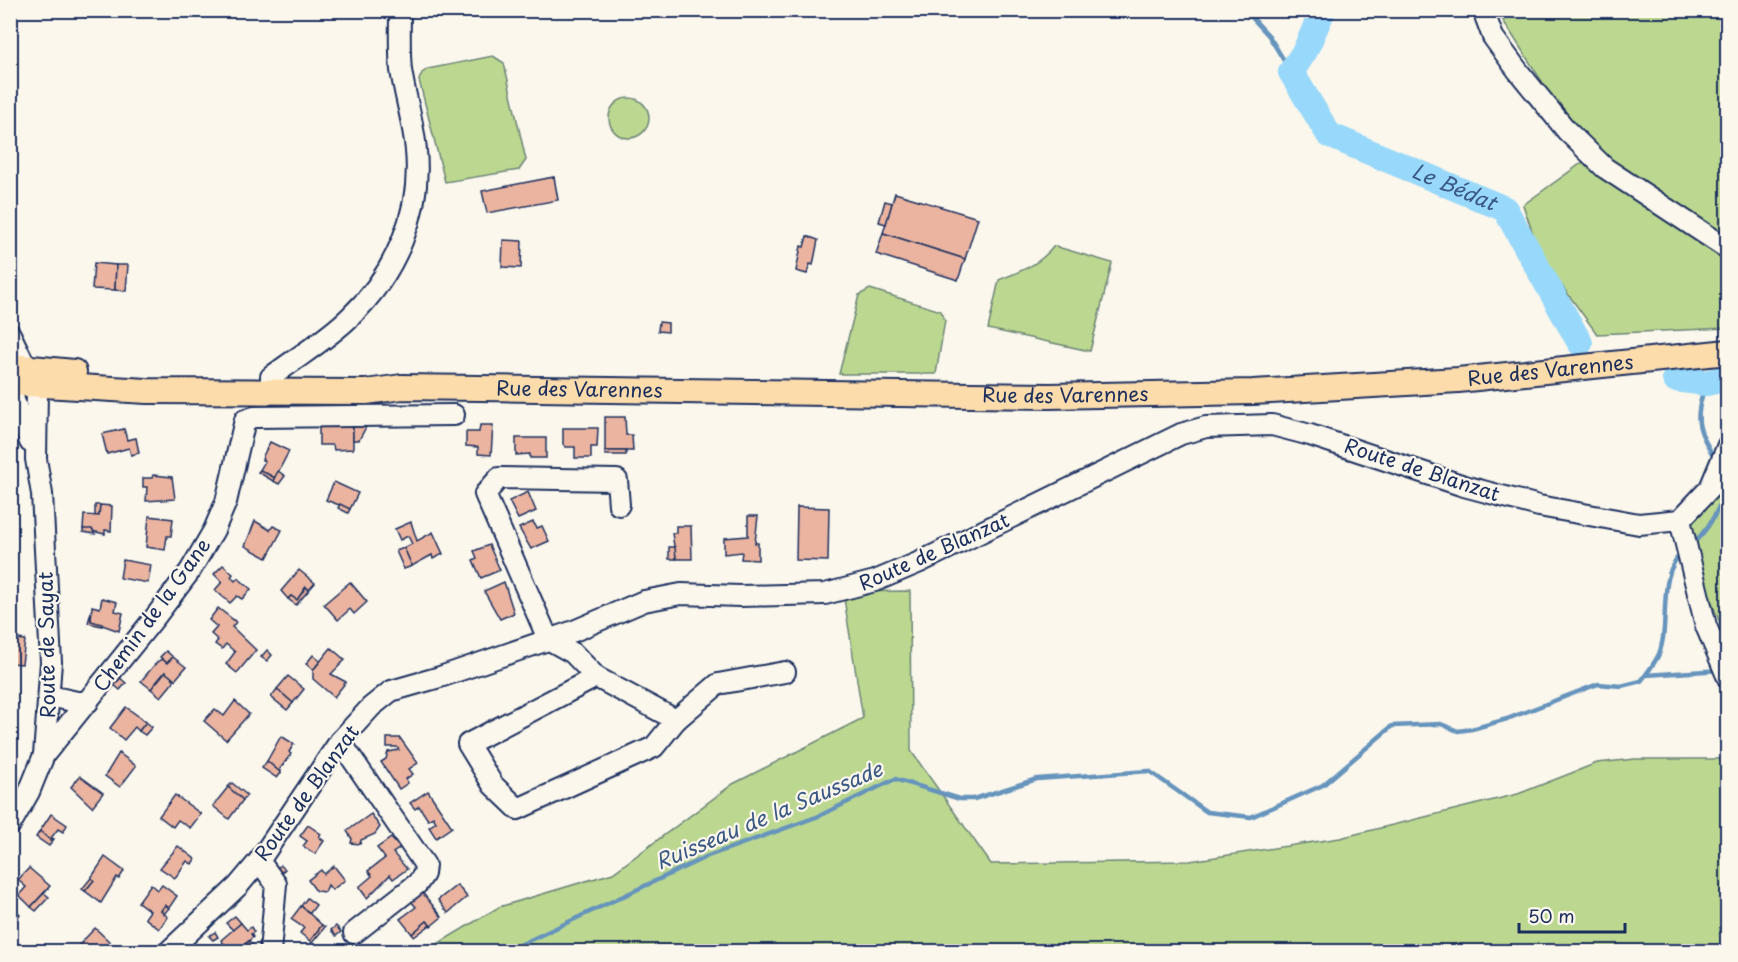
<svg xmlns="http://www.w3.org/2000/svg" width="1738" height="962" font-family="'Playpen Sans',sans-serif">
  <style>
    .green { fill: #bcd890; stroke: #6c8477; stroke-width: 1.5 }
    .lines { fill: none; stroke-linecap: round; stroke-linejoin: round }
    .stream { stroke: #6694bc; stroke-width: 4.5 }
    .river { stroke: #98d8fa; stroke-width: 26 }
    .building { fill: #ebb4a0; stroke: #1b2f5e; stroke-width: 1.5 }
    .minor-casing { stroke: #1b2f5e; stroke-width: 24 }
    .major-casing { stroke: #1b2f5e; stroke-width: 28 }
    .minor { stroke: #fbf7ec; stroke-width: 20 }
    .major { stroke: #fddcac; stroke-width: 24 }
    .labels { text-anchor: middle; stroke-width: 4.5; stroke-linejoin: round; paint-order: stroke }
    .street-label { font-size: 20px; fill: #1b2f5e; stroke: #fbf7ec }
    .water-label { font-size: 21px; font-style: italic; fill: #3a5985; stroke: #fbf7ec }
  </style>
  <rect width="100%" height="100%" fill="#fbf7ec"/>
  <filter id="ink" filterUnits="userSpaceOnUse"><feTurbulence type="fractalNoise" baseFrequency=".0167" numOctaves="2"/><feDisplacementMap in="SourceGraphic" scale="12" xChannelSelector="R" yChannelSelector="G"/><feConvolveMatrix kernelMatrix="1 2 1 2 8 2 1 2 1" color-interpolation-filters="sRGB"/></filter>
  <g filter="url(#ink)">
    <g class="green">
      <polygon points="1497,11 1727,11 1727,328 1597,334 1541,257 1523,205 1598,151 1555,102"/>
      <polygon points="493,56 504,63 526,160 519,170 445,182 419,80 422,73 428,69"/>
      <circle cx="629" cy="118" r="20"/>
      <path d="M1054,246L1112,263L1090,351L988,329L999,280C1021,271 1039,265 1054,246Z"/>
      <polygon points="870,289 941,311 945,320 936,374 839,374 859,295"/>
      <path d="M1727,472V640L1691,552L1689,526C1706,510 1718,493 1727,472Z"/>
      <polygon points="910,591 911,751 991,864 1190,861 1340,838 1518,794 1597,763 1635,759 1727,759 1727,951 424,952 499,907 613,873 733,784 863,718 843,592"/>
    </g>
    <g class="lines">
      <g class="stream">
        <polyline points="1245,10 1269,36 1291,72"/>
        <polyline points="1724,379 1728,381"/>
        <path d="M1706,383C1694,420 1696,426 1715,459"/>
        <path d="M1692,544C1711,528 1721,506 1728,482"/>
        <polyline points="1646,675 1721,670"/>
        <path d="M505,952L708,856L819,816L895,779L960,799H974L1037,779L1149,771L1207,812L1251,817L1323,785L1392,726L1441,724L1458,731L1472,729L1507,719L1598,684L1621,686L1641,681C1647,673 1655,663 1659,654C1671,623 1656,574 1683,552"/>
      </g>
      <g class="river">
        <path id="s1" d="M1323,10L1305,51L1291,72L1329,135L1505,209L1580,343"/>
        <polyline points="1675,379 1706,383 1724,379"/>
      </g>
    </g>
    <g class="building">
      <polygon points="554,177 558,200 487,213 482,191"/>
      <polygon points="895,193 978,218 965,259 883,233"/>
      <polygon points="885,201 892,203 886,224 879,222"/>
      <polygon points="883,233 965,259 958,280 876,254"/>
      <polygon points="807,236 818,240 813,265 810,264 807,274 796,271 801,246 804,247"/>
      <polygon points="503,240 522,241 521,268 502,267"/>
      <polygon points="94,263 116,265 115,290 92,289"/>
      <polygon points="116,265 128,265 126,291 115,290"/>
      <polygon points="659,322 668,323 668,332 658,331"/>
      <polygon points="605,417 625,417 626,435 632,435 633,451 605,451"/>
      <polygon points="480,425 493,425 491,455 478,454 478,447 466,446 466,432 479,432"/>
      <polygon points="319,427 353,427 353,449 334,450 333,445 319,445"/>
      <polygon points="353,427 366,427 359,440 353,440"/>
      <polygon points="563,428 598,428 597,447 591,447 591,458 575,458 575,447 566,447 563,444"/>
      <polygon points="124,429 127,440 136,438 139,453 131,455 129,448 107,454 102,434"/>
      <polygon points="516,438 546,438 546,458 530,458 530,454 516,455"/>
      <polygon points="270,442 289,451 275,478 260,470 265,461 262,460 263,456"/>
      <rect x="605" y="451" width="21" height="4"/>
      <polygon points="260,470 275,478 273,481 258,472"/>
      <polygon points="278,471 285,476 279,484 273,481"/>
      <polygon points="153,475 172,477 175,499 146,501 147,487 143,487 143,478 152,478"/>
      <polygon points="334,482 358,493 350,509 326,500"/>
      <polygon points="528,492 536,511 518,519 509,501"/>
      <polygon points="340,504 350,509 348,513 338,508"/>
      <polygon points="95,505 100,505 99,516 95,516"/>
      <polygon points="100,505 112,506 111,531 105,530 105,534 83,529 84,515 99,516"/>
      <polygon points="797,507 829,508 828,561 796,560"/>
      <polygon points="149,516 173,519 171,536 167,536 165,550 146,547"/>
      <polygon points="748,516 758,516 755,543 758,543 758,560 741,559 742,552 724,554 724,538 748,536"/>
      <polygon points="255,521 270,530 273,526 282,530 267,558 245,546"/>
      <polygon points="411,522 417,541 433,532 443,554 433,559 432,555 412,566 404,548 412,544 408,536 400,540 395,529"/>
      <polygon points="533,522 537,528 542,526 549,541 531,549 519,528"/>
      <polygon points="676,526 691,526 692,559 676,559 672,533 676,533"/>
      <polygon points="83,529 92,529 95,534 83,532"/>
      <polygon points="489,545 500,570 481,578 473,560 477,558 474,551"/>
      <polygon points="669,547 675,547 676,559 669,559"/>
      <polygon points="404,548 412,566 404,569 396,551"/>
      <polygon points="123,560 151,565 148,583 120,578"/>
      <polygon points="223,565 233,574 231,577 235,581 238,578 251,589 242,599 237,596 230,603 215,590 222,582 214,574"/>
      <polygon points="299,570 315,583 309,590 306,587 297,600 291,596 288,599 281,591"/>
      <polygon points="350,582 367,602 354,614 350,609 338,620 324,604"/>
      <polygon points="504,582 514,613 500,619 484,591"/>
      <polygon points="306,587 309,590 296,605 288,599 291,596 297,600"/>
      <polygon points="102,598 117,602 115,611 123,613 119,631 91,621 92,606 100,608"/>
      <polygon points="218,608 236,622 232,627 256,650 237,673 226,664 235,652 226,644 222,649 215,644 218,640 211,634 217,627 209,620"/>
      <polygon points="91,612 91,621 102,624 102,626 88,623"/>
      <polygon points="10,638 25,640 22,664 10,663"/>
      <polygon points="331,648 345,660 331,674 346,682 334,697 313,679 313,670"/>
      <polygon points="267,650 272,655 267,661 261,657"/>
      <polygon points="166,651 173,657 167,663 160,657"/>
      <polygon points="313,655 320,661 313,670 306,664"/>
      <polygon points="173,657 186,667 175,680 165,672 151,689 141,681 157,662 162,659 167,663"/>
      <polygon points="165,672 175,680 161,697 151,689"/>
      <polygon points="288,676 304,689 293,703 277,689"/>
      <polygon points="119,677 126,683 120,690 113,684"/>
      <polygon points="277,689 293,703 287,710 271,697"/>
      <polygon points="235,701 249,714 226,740 204,721 215,709 224,716"/>
      <polygon points="126,707 146,722 139,731 135,727 124,740 110,728"/>
      <polygon points="146,722 152,727 145,735 139,731"/>
      <polygon points="10,725 16,727 10,743"/>
      <polygon points="281,736 294,744 289,752 291,754 280,769 281,773 267,761"/>
      <polygon points="387,738 400,738 418,763 409,769 413,774 406,779 408,783 399,789 381,762 386,759 388,752 399,750 397,747 387,747"/>
      <polygon points="119,753 136,766 120,787 105,776"/>
      <polygon points="267,761 281,773 277,778 262,768"/>
      <polygon points="80,776 103,793 92,807 71,787"/>
      <polygon points="232,783 247,795 243,800 228,787"/>
      <polygon points="228,787 243,800 229,819 213,806"/>
      <polygon points="428,791 452,827 436,838 429,827 436,822 433,817 428,820 419,806 415,809 410,803"/>
      <polygon points="175,795 201,814 190,828 178,820 173,827 159,816"/>
      <polygon points="51,814 67,825 63,832 58,829 51,838 54,839 52,842 40,831"/>
      <polygon points="371,814 380,827 375,834 361,840 360,844 351,843 352,839 347,831"/>
      <polygon points="308,825 321,834 319,837 324,841 315,854 303,846 307,841 300,836"/>
      <polygon points="40,831 52,842 49,846 36,837"/>
      <polygon points="391,838 400,848 393,853 407,869 393,879 390,875 367,898 359,887 372,876 368,871 385,858 377,848"/>
      <polygon points="178,846 195,859 192,864 187,861 175,878 160,868"/>
      <polygon points="105,857 124,871 119,879 117,877 101,903 85,891 94,880 91,878"/>
      <polygon points="280,865 285,869 281,873 277,869"/>
      <polygon points="334,866 345,880 332,890 328,885 325,892 316,891 308,880 321,870 324,874"/>
      <polygon points="29,868 50,886 31,907 19,895 26,887 18,880"/>
      <polygon points="91,878 94,880 85,891 82,889"/>
      <polygon points="151,884 158,890 162,885 177,896 169,908 165,905 161,911 168,917 159,929 145,918 150,911 138,902"/>
      <polygon points="457,885 467,897 448,913 438,900"/>
      <polygon points="421,891 442,917 431,926 427,921 412,934 400,919 416,907 409,899"/>
      <polygon points="44,893 49,897 36,911 31,907"/>
      <polygon points="307,898 316,905 310,913 301,906"/>
      <polygon points="165,905 169,908 164,914 161,911"/>
      <polygon points="10,906 20,914 10,930"/>
      <polygon points="301,906 322,925 310,941 300,933 304,928 291,919"/>
      <polygon points="235,916 241,923 233,930 226,923"/>
      <polygon points="427,921 430,925 414,937 412,934"/>
      <polygon points="241,923 247,930 251,927 254,932 251,934 253,937 236,952 230,952 221,940"/>
      <polygon points="322,925 325,927 312,943 310,941"/>
      <polygon points="336,926 341,932 336,936 331,930"/>
      <polygon points="95,928 112,944 105,950 102,947 97,952 85,952 79,945"/>
      <polygon points="215,932 218,937 213,940 209,936"/>
      <polygon points="249,941 253,946 242,952 239,949"/>
    </g>
    <g class="lines">
      <g class="minor-casing">
        <g id="minor">
          <polyline points="1483,10 1493,37 1518,71 1567,131 1605,168 1728,249"/>
          <polyline points="10,334 37,390 36,459 42,494 51,662 44,755 29,792 10,825"/>
          <polyline points="10,390 30,442"/>
          <path d="M271,391V377C297,357 328,339 351,316C395,274 422,212 416,151C414,124 405,97 401,70C399,51 400,30 400,10"/>
          <polyline points="1680,520 1706,626 1728,678"/>
          <polyline points="596,677 468,744 493,785 518,809 654,747 676,720 596,677 573,653 548,639 485,494 499,478 617,480 619,505"/>
          <polyline points="50,696 77,702 88,702"/>
          <polyline points="676,720 718,684 785,672"/>
          <polyline points="340,741 425,865 424,874 418,883 354,933"/>
          <polyline points="44,755 156,616 190,571 214,530 226,502 245,420 254,417 454,415"/>
          <polyline points="259,861 276,884 270,952"/>
          <polyline points="168,952 238,886 259,861 340,741 371,707 391,691 440,677 574,631 644,601 681,594 740,596 825,594 875,581 920,562 1181,434 1206,427 1272,425 1310,435 1464,486 1539,506 1639,524 1680,520 1710,488 1728,445"/>
        </g>
      </g>
      <g class="major-casing">
        <g id="major">
          <polyline points="10,366 74,372"/>
          <path id="s2" d="M10,383L147,391L366,392L402,387L1049,396L1253,392L1458,380L1728,352"/>
        </g>
      </g>
      <use href="#minor" class="minor"/>
      <use href="#major" class="major"/>
    </g>
  </g>
  <g class="labels">
    <g class="street-label">
      <text dy="7" stroke="none"><textPath href="#s2" startOffset="1542">Rue des Varennes</textPath></text>
      <text dy="7" stroke="none"><textPath href="#s2" startOffset="570">Rue des Varennes</textPath></text>
      <text dy="7" stroke="none"><textPath href="#s2" startOffset="1056">Rue des Varennes</textPath></text>
      <text transform="translate(1422 470) rotate(18)" y="7">Route de Blanzat</text>
      <text transform="translate(934 552) rotate(-24)" y="7">Route de Blanzat</text>
      <text transform="translate(152 615) rotate(-54)" y="7">Chemin de la Gane</text>
      <text transform="translate(47 645) rotate(-91)" y="7">Route de Sayat</text>
      <text transform="translate(307 793) rotate(-54)" y="7">Route de Blanzat</text>
    </g>
    <g class="water-label">
      <text dy="7" stroke="none"><textPath href="#s1" startOffset="279">Le Bédat</textPath></text>
      <text transform="translate(769 816) rotate(-23)" y="7">Ruisseau de la Saussade</text>
    </g>
  </g>
  <rect width="1738" height="962" fill="none" stroke="#fbf7ec" stroke-width="36"/>
  <rect x="18" y="18" width="1702" height="926" fill="none" stroke="#1b2f5e" stroke-width="2" filter="url(#ink)"/>
  <path d="M1519 923v9h106v-9" fill="none" stroke="#1b2f5e" stroke-width="3"/>
  <text x="1528" y="923" font-size="18" fill="#1b2f5e" stroke="#fbf7ec" stroke-width="4.5" paint-order="stroke">50 m</text>
</svg>
